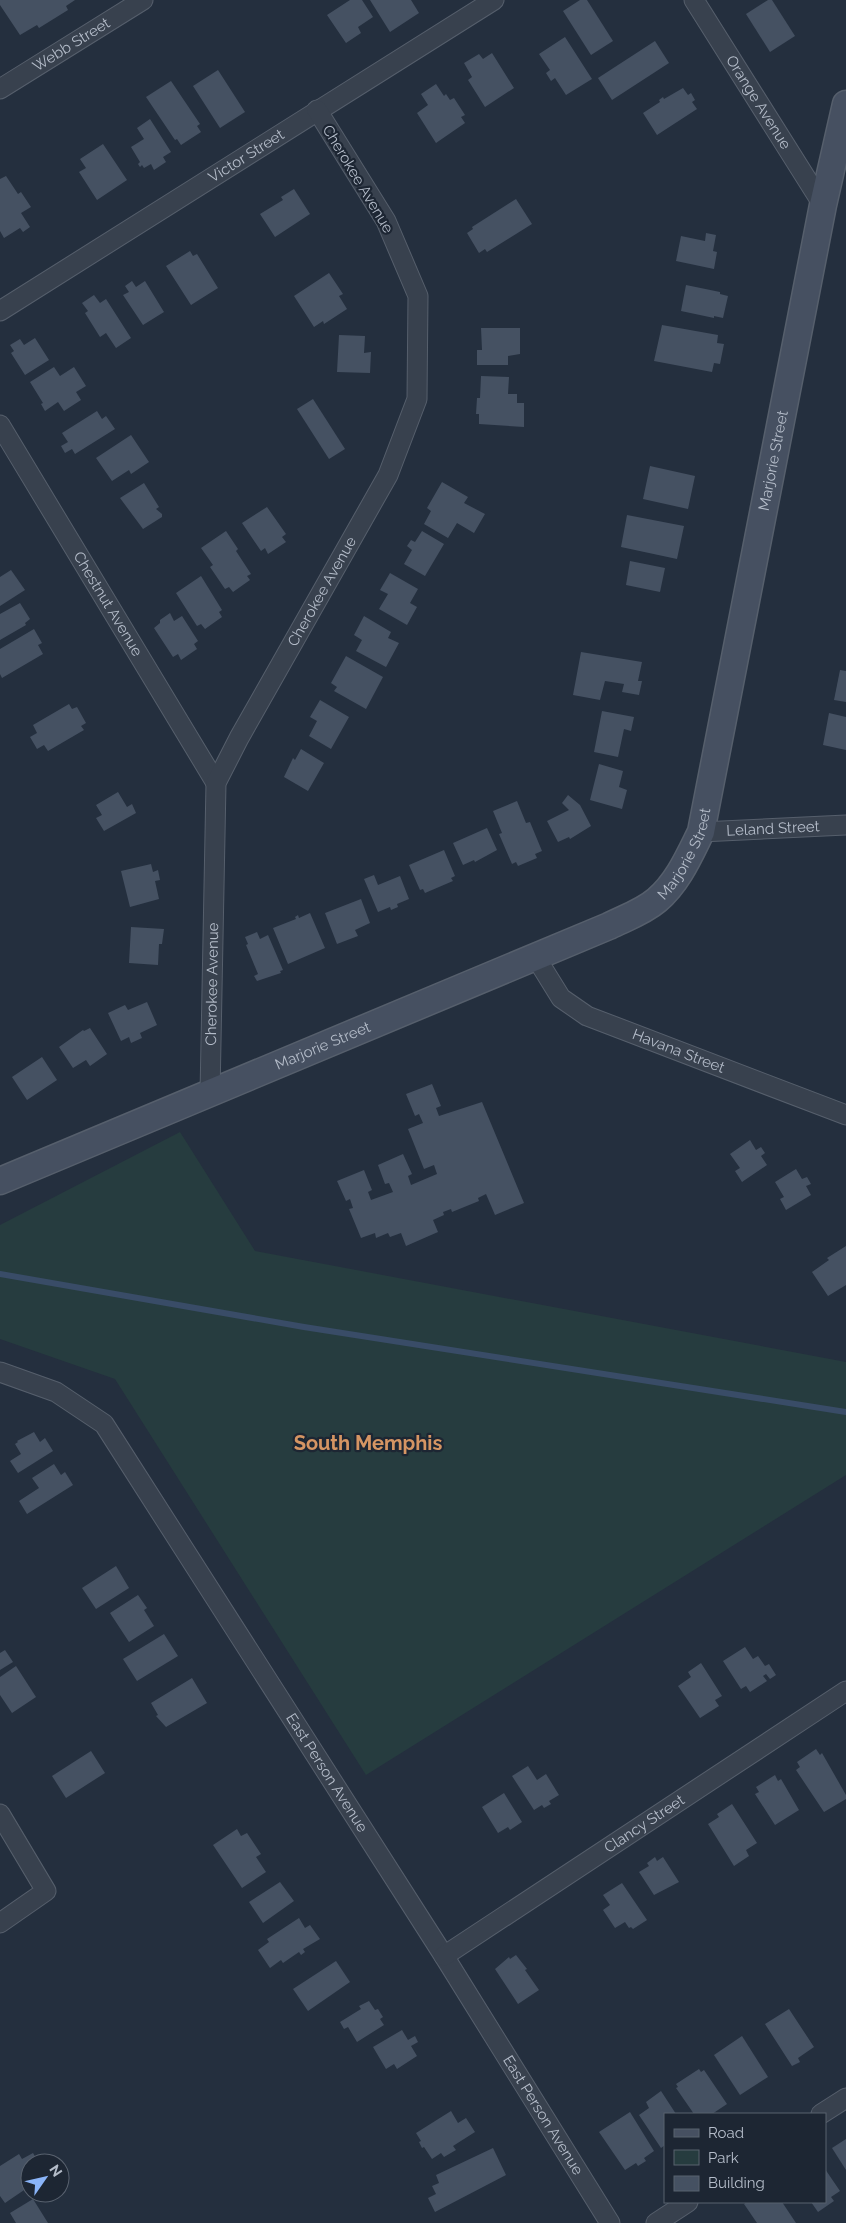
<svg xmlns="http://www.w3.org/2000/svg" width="846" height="2223" font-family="Raleway,sans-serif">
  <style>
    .green { fill: #263c3f }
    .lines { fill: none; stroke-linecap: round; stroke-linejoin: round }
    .stream { stroke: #394c67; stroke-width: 6 }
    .building { fill: #455162 }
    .street-casing { stroke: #565f6c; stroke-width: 21 }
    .secondary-casing { stroke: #565f6c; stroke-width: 29 }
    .street { stroke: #38414e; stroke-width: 19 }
    .secondary { stroke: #465061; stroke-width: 26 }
    .labels { text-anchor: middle; stroke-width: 4.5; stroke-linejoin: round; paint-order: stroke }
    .street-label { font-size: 15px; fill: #b4bcc9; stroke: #1d2633 }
    .district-label { font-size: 20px; font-weight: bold; fill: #d59563; stroke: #1d2633 }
  </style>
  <rect width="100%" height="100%" fill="#242f3e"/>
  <polygon class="green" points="180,1132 255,1251 846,1362 846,1475 366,1775 115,1379 0,1339 0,1225"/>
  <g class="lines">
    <polyline class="stream" points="0,1274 304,1327 846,1412"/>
  </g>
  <g class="building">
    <polygon points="0,0 75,0 66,6 68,10 39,28 37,25 20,35 0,5"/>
    <polygon points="350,0 362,0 373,17 358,27 361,33 346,43 327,15"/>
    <polygon points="370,0 411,0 419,13 390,32"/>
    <polygon points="580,0 587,0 613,41 591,55 563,11"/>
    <polygon points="768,0 772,0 795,36 770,52 746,14"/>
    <polygon points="565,37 592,79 566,95 555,78 551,81 546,73 550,70 539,54"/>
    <polygon points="655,41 669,63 612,100 598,78"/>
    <polygon points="492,53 514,88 485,107 468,80 472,77 464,63 479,54 483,59"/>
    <polygon points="218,70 245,112 220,128 193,86"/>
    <polygon points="171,81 200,124 197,126 201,132 181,145 177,139 175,140 146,97"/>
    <polygon points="436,84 444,96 446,94 450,100 454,98 465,115 461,117 465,123 436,143 417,113 428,105 421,94"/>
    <polygon points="683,88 688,95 691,93 695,100 692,102 697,109 657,135 643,113 660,102 659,100 663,97 664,99"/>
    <polygon points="150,119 171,152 163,157 166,162 154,170 151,164 144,168 142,165 140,167 138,164 140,162 131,147 144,139 137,128"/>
    <polygon points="103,144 127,180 97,200 79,172 86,168 80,159"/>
    <polygon points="6,176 18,194 21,192 31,207 21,213 30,227 23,232 20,228 4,238 0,231 0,179"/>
    <polygon points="294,189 310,214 275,237 260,214 283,200 281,197"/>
    <polygon points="516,199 532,224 487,252 485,249 479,253 467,233 473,229 472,227"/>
    <polygon points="706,233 716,235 713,251 717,252 714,269 676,261 681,236 705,241"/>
    <polygon points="190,251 193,256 197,254 218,288 191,305 166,266"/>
    <polygon points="329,273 343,294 339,296 347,309 324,324 323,321 314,327 294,296"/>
    <polygon points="132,281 136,287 145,281 164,312 143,325 123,295 129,292 125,286"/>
    <polygon points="686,285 720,292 720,294 728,296 723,318 714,316 714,318 681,311"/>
    <polygon points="94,295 100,303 106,299 131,338 116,348 106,333 100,337 85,313 88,311 82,303"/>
    <polygon points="662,325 718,335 717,343 724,344 720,364 714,363 712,372 654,361"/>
    <polygon points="481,328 520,328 520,354 508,356 508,365 477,365 477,350 482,350"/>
    <polygon points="339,335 365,336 364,353 371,352 370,373 337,372"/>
    <polygon points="35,338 49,360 25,375 11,353 14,351 10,345 20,339 24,345"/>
    <polygon points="54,367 60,376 74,367 86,386 76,392 81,400 64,411 58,402 45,411 41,404 43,403 30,382"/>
    <polygon points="481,376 509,377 508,394 517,394 517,403 524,403 524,427 479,424 479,414 476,414 477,398 480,398"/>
    <polygon points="313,399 345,449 329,459 297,409"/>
    <polygon points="97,411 102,419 106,416 115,429 75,454 72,449 65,453 61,446 68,442 62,433"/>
    <polygon points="131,435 149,462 131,474 129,470 112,481 96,458"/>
    <polygon points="650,466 695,476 688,509 643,499"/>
    <polygon points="442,482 468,497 464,503 485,514 474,533 457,523 448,538 424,524 431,511 427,508"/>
    <polygon points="144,483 159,507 156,509 162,514 162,517 143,529 120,498"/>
    <polygon points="267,507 286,534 282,537 286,542 268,554 265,548 261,551 242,523"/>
    <polygon points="627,515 684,526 677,559 621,547"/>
    <polygon points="226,531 238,549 236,551 251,574 247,576 250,580 233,592 229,587 225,589 210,567 213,565 201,548"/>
    <polygon points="422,531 444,544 425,576 404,564 412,550 407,546 411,540 415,542"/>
    <polygon points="630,561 665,568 660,592 626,585"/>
    <polygon points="11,570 25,590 0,606 0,577"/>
    <polygon points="390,573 418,589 410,603 417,607 407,625 379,609 388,594 380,590"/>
    <polygon points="201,576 222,610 219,612 222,617 205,629 201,624 197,626 176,593"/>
    <polygon points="20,603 30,619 25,623 26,625 0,640 0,614"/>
    <polygon points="170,613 174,621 182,616 198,641 194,644 197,649 181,660 178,654 173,657 154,628 160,623 160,620"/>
    <polygon points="364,616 391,632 388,638 399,643 386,667 356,651 362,640 354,635"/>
    <polygon points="34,629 42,643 38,645 43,654 2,678 0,674 0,649"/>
    <polygon points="581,652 642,662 638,681 642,681 639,695 622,692 624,684 605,681 600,700 573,695"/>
    <polygon points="346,656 383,677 366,709 334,691 337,687 331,683"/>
    <polygon points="840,670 846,671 846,702 834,700"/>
    <polygon points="320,700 349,717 331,749 309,736 317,721 310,717"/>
    <polygon points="69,704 72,709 77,707 86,723 81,726 84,730 48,751 44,745 37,749 30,737 37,733 33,725"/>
    <polygon points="602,711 634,717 631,731 624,729 618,757 594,752"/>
    <polygon points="829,713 846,717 846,750 823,745"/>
    <polygon points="301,749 324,763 308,791 284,777 293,758 295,760"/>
    <polygon points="599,764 623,771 619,787 627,790 622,809 590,800"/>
    <polygon points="118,792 127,807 132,804 136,813 104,831 96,818 102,815 96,805"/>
    <polygon points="568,795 580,805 591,826 570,839 569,837 558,842 547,821 569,810 562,803"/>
    <polygon points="517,801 526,823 530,822 542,851 535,854 537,858 518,866 516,862 512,864 499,834 502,833 493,811"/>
    <polygon points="487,828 497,850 475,862 474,860 463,865 453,843"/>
    <polygon points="444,850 455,876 451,878 453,881 425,893 423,889 420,890 409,865"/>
    <polygon points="151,864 153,872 158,870 160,880 155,881 159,899 130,907 121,871"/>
    <polygon points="374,875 378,885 400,876 409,899 397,904 398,907 391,910 390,907 378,912 364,879"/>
    <polygon points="361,899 370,923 355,930 358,936 337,944 325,913"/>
    <polygon points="310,913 325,948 288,964 273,928 296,919 295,917 298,915 299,918"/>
    <polygon points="131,927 164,929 162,944 159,944 158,965 129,963"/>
    <polygon points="257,932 260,939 268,935 283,970 280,971 281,973 257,981 254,976 258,974 246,945 248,944 245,937"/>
    <polygon points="147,1002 157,1025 140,1033 142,1038 131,1043 129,1037 121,1041 108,1013 125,1005 128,1010"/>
    <polygon points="90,1028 107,1054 90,1066 86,1060 73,1068 59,1047 83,1030 84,1031"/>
    <polygon points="42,1057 57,1080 27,1100 12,1077"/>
    <polygon points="432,1084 441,1106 436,1108 439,1116 482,1102 524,1203 495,1215 486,1194 478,1198 479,1201 452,1212 451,1209 443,1212 444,1215 433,1220 438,1232 406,1246 401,1233 390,1237 388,1233 376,1238 375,1233 361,1238 349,1209 353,1208 350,1199 346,1201 337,1181 364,1170 372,1190 368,1192 371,1200 393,1192 389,1183 385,1184 378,1165 403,1154 412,1174 408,1176 411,1185 437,1174 434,1165 424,1169 408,1129 423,1123 419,1114 415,1116 406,1094"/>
    <polygon points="750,1140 756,1150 761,1147 765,1153 761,1156 767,1165 742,1182 735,1171 740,1168 730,1154"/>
    <polygon points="796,1169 802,1179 807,1177 811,1184 806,1186 811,1195 786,1210 780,1199 784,1197 775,1182"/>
    <polygon points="846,1246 846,1285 828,1296 812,1272 829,1260 827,1258"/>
    <polygon points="34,1432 40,1442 45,1438 53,1451 18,1473 10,1461 21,1454 15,1444 18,1442 17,1441"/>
    <polygon points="54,1464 61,1475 65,1472 73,1485 27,1514 19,1501 39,1488 32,1478"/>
    <polygon points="116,1566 129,1588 96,1609 82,1588"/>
    <polygon points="138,1595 147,1608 144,1610 154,1626 129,1642 110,1613"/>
    <polygon points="164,1634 178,1656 137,1681 123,1659"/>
    <polygon points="745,1647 753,1659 758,1656 765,1666 769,1664 776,1675 770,1679 766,1674 763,1676 767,1681 750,1692 746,1686 741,1689 723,1661"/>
    <polygon points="5,1650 13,1662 0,1670 0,1653"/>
    <polygon points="701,1663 722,1696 715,1700 719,1706 700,1718 678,1686 691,1677 688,1672"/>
    <polygon points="16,1666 36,1697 12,1713 0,1695 0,1677"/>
    <polygon points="192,1678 207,1703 166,1727 156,1716 158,1715 151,1703"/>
    <polygon points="816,1749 820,1755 822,1753 846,1795 846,1799 824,1812 796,1770 800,1767 797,1762"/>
    <polygon points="91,1751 105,1773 66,1798 52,1776"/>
    <polygon points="528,1766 537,1780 546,1774 559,1795 549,1801 551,1804 544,1808 542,1805 534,1810 512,1776"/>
    <polygon points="775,1775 778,1781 781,1779 799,1810 775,1825 755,1794 759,1792 756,1787"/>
    <polygon points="504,1793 522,1822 510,1830 508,1827 498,1833 482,1807"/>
    <polygon points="732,1804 757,1843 746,1850 749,1856 734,1866 708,1824 719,1817 717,1814"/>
    <polygon points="237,1829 241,1836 247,1833 261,1854 256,1857 266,1872 242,1888 213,1845"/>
    <polygon points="655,1857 657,1861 663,1857 679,1882 654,1895 639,1872 649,1866 647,1863"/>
    <polygon points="280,1882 294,1901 263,1923 249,1902"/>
    <polygon points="622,1883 647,1920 633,1929 631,1927 629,1928 625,1922 615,1928 603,1910 610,1905 603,1895"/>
    <polygon points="299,1918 305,1928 310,1925 320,1939 303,1949 305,1952 301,1955 299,1952 283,1963 281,1960 270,1968 258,1950 269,1942 267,1939"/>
    <polygon points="516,1955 527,1969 525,1970 539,1990 518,2004 495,1969 509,1957 510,1959"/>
    <polygon points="336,1961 350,1982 308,2011 293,1989"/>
    <polygon points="369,2001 375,2010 378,2009 383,2017 380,2019 384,2025 357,2042 348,2027 344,2029 340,2022 361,2009 359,2006"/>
    <polygon points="789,2009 814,2047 798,2058 800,2062 792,2066 765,2024"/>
    <polygon points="402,2030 408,2040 415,2036 418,2042 411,2046 417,2056 397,2069 394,2064 386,2069 373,2047"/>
    <polygon points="742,2036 768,2077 740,2095 714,2055"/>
    <polygon points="699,2069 701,2072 704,2070 727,2104 712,2114 694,2114 676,2088 678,2087 676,2084"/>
    <polygon points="661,2091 676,2114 665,2114 665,2145 661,2148 639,2115 649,2108 646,2102"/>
    <polygon points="451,2111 458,2123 466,2118 475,2132 453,2146 456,2150 444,2157 441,2153 432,2159 424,2147 422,2148 419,2142 421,2141 416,2133"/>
    <polygon points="630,2112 654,2151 644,2158 646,2161 638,2166 636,2163 625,2170 599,2132"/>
    <polygon points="846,2139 846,2170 832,2148"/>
    <polygon points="493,2148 506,2175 435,2212 428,2198 436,2194 432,2186 439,2183 436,2175"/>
    <polygon points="33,2153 39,2163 30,2163 30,2186 5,2203 0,2196 0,2166 19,2154 22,2159"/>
    <polygon points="825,2169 840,2191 831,2197 834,2201 818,2212 811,2202 825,2202"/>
    <polygon points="33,2199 48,2223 16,2223 10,2213"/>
    <polygon points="747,2202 782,2202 796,2223 757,2223 744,2204"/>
  </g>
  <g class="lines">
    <g class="street-casing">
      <g id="street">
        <path id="s1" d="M694,0L823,205"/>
        <path id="s2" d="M0,89L143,0"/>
        <path id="s3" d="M0,311L494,0"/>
        <path id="s4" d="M0,425L216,783"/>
        <path id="s5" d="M701,832L846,825"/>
        <path id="s6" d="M535,956L561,998L587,1016L846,1115"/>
        <path id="s7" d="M210,1094L216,783L239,738L388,475L417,399L418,296L386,221L317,110"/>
        <path id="s8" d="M0,1372L56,1392L104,1424L444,1956L610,2223"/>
        <polyline points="0,1814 46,1891 0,1923"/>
        <path id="s9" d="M444,1956L846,1691"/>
        <polyline points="821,2114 846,2098"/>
        <polyline points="656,2223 688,2202"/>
      </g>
    </g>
    <g class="secondary-casing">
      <g id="secondary">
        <path id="s10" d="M0,1181L609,926C625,918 643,912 657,900C678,882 689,856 701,832L823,205L846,104"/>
      </g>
    </g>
    <use href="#street" class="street"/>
    <use href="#secondary" class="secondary"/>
  </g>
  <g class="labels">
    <g class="street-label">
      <text dy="5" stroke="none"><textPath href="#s2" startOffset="84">Webb Street</textPath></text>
      <text dy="5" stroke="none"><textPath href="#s1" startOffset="121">Orange Avenue</textPath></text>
      <text dy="5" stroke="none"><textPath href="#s3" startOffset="291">Victor Street</textPath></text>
      <text transform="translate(358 179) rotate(59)" y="5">Cherokee Avenue</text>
      <text dy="5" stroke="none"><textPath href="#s10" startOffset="1175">Marjorie Street</textPath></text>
      <text dy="5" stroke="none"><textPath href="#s7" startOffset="530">Cherokee Avenue</textPath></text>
      <text dy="5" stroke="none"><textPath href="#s4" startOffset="209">Chestnut Avenue</textPath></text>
      <text dy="5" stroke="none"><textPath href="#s5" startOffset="72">Leland Street</textPath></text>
      <text dy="5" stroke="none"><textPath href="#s10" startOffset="770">Marjorie Street</textPath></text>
      <text dy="5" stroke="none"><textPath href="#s7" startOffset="110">Cherokee Avenue</textPath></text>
      <text dy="5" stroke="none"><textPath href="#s10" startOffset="350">Marjorie Street</textPath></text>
      <text dy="5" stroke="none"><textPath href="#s6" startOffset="179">Havana Street</textPath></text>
      <text dy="5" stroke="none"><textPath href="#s8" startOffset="531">East Person Avenue</textPath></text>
      <text dy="5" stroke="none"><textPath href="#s9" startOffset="240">Clancy Street</textPath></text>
      <text dy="5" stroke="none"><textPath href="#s8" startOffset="936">East Person Avenue</textPath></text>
    </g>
    <g class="district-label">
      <text x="368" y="1450">South Memphis</text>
    </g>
  </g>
  <rect x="664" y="2113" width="162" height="90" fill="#1d2633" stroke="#59626f"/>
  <rect x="674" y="2129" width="25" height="8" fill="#465061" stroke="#59626f"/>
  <text x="708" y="2138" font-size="15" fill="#b4bcc9">Road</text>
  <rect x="674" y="2150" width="25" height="15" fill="#263c3f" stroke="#59626f"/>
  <text x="708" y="2163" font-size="15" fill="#b4bcc9">Park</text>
  <rect x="674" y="2176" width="25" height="15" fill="#455162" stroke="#59626f"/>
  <text x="708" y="2188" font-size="15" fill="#b4bcc9">Building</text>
  <g transform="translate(45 2178) rotate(56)"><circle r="24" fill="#1d2633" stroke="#59626f"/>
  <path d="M0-4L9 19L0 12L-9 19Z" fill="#8ab4f8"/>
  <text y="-8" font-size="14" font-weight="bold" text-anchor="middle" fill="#b4bcc9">N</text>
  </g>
</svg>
